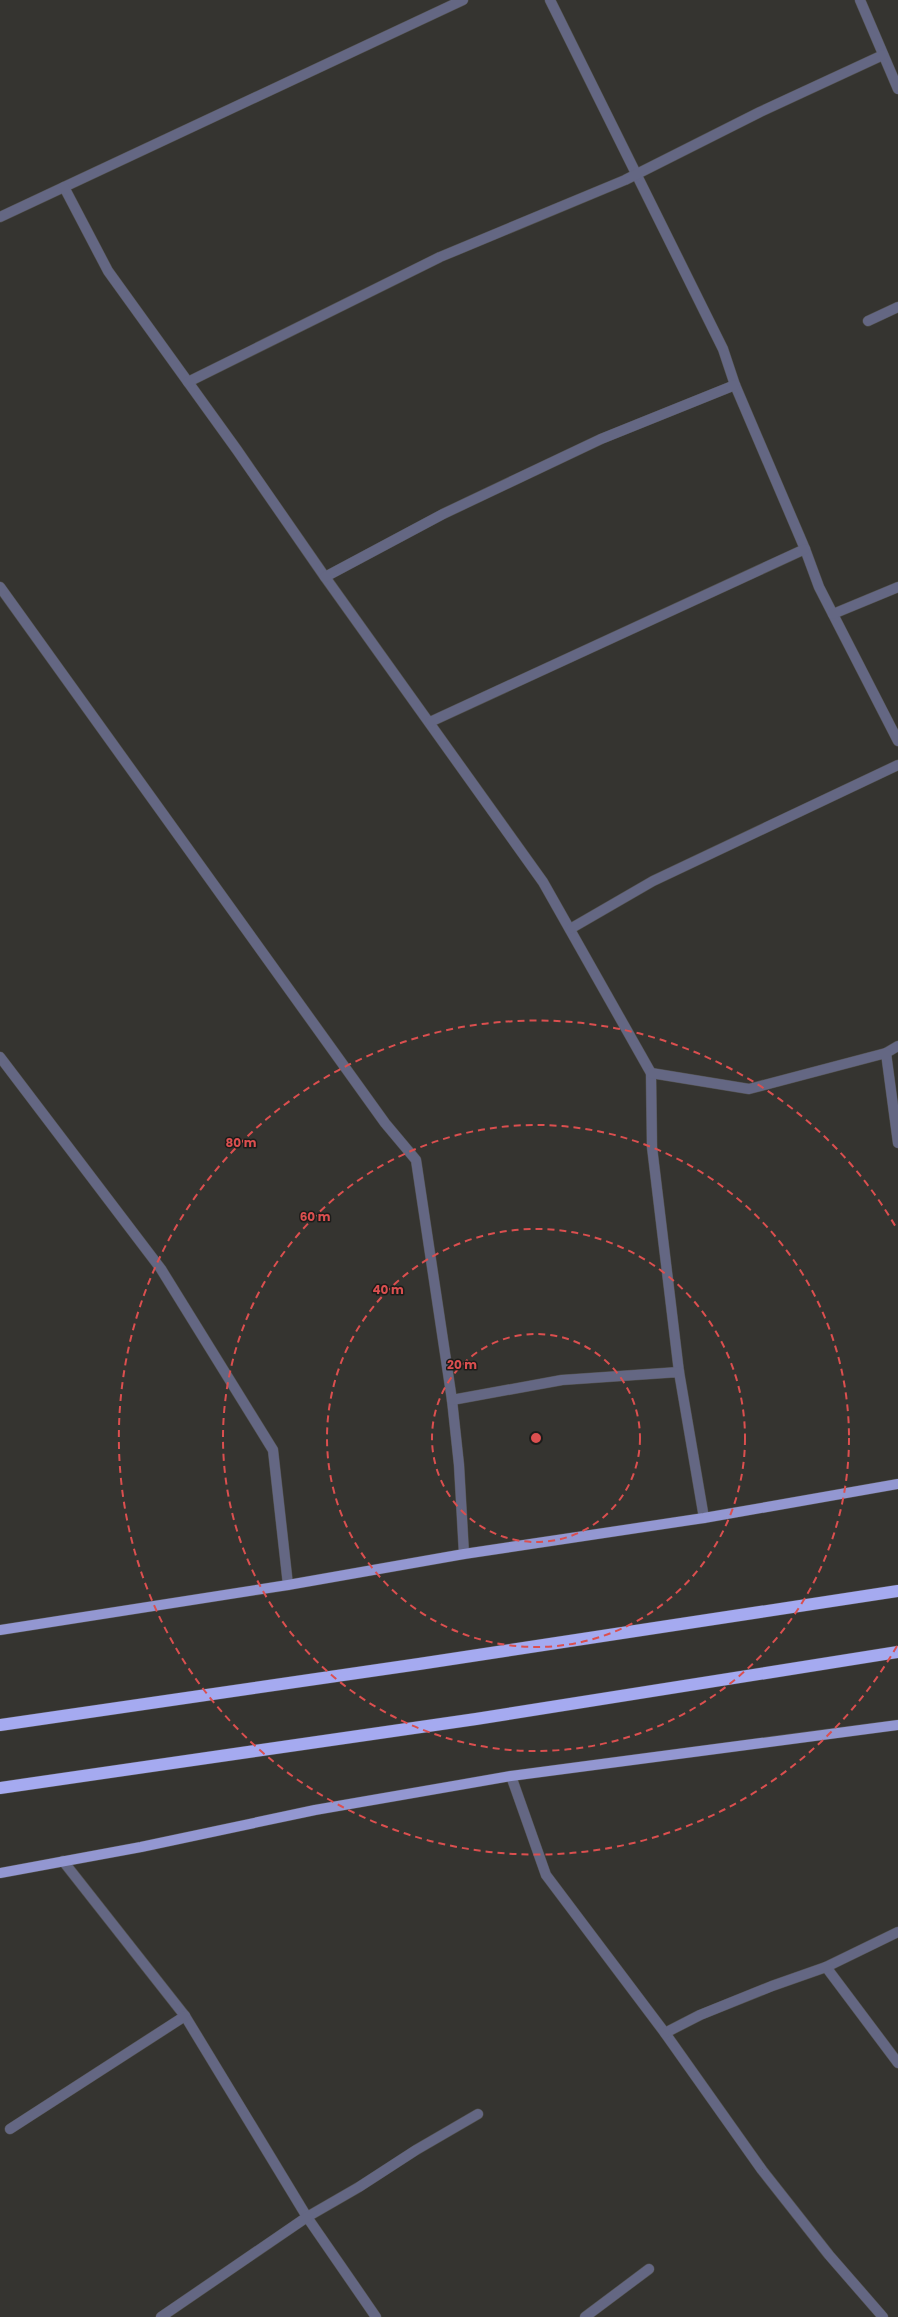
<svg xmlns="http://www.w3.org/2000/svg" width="898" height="2317" font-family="Poppins,sans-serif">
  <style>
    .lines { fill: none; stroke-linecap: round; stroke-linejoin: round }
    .minor-casing { stroke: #52514e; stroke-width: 11 }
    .major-casing { stroke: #52514e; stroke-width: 11 }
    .highway-casing { stroke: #52514e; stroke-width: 13 }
    .minor { stroke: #646783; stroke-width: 10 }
    .major { stroke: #9397d1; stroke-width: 10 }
    .highway { stroke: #a5aaf0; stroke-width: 12 }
    .ring { fill: none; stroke: #db4f4f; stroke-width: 2; stroke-dasharray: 7 5 }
    .centre { fill: #db4f4f; stroke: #1c1c1a; stroke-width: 2 }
    .ring-label { font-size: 12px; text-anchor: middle; font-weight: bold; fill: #db4f4f; stroke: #1c1c1a; stroke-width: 3; stroke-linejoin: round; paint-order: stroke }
  </style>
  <rect width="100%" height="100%" fill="#353430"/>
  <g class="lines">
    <g class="minor-casing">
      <g id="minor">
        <polyline points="550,0 723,349 735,385 805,549 819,587 898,741"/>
        <polyline points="860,0 898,89"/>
        <polyline points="64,187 463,0"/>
        <polyline points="0,217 64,187 108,271 237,450 325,577 543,882 651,1073 652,1147 679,1372"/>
        <polyline points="868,321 898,307"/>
        <polyline points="188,382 440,257 625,180 760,112 883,55"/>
        <polyline points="325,577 443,514 601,439 735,385"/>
        <polyline points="0,587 385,1123 416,1160 452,1400 459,1465 464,1554"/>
        <polyline points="833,614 898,587"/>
        <polyline points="430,722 805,549"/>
        <polyline points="570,929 653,881 898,765"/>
        <polyline points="886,1053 898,1046"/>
        <polyline points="0,1057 161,1269 273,1450 288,1585"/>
        <polyline points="651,1073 749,1089 886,1053 898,1143"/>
        <polyline points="452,1400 562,1380 679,1372 704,1518"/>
        <polyline points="511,1776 546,1875 665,2033 762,2170 829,2255 883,2317"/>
        <polyline points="63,1861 185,2016 307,2217 376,2317"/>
        <polyline points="826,1967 898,2063"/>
        <polyline points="665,2033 700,2015 772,1986 826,1967 898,1932"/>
        <polyline points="10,2129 185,2016"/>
        <polyline points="161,2317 307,2217 359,2187 416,2150 478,2114"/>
        <polyline points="585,2317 649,2269"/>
      </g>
    </g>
    <g class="major-casing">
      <g id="major">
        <polyline points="0,1630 288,1585 464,1554 704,1518 898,1484"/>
        <polyline points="0,1873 141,1847 315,1810 511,1776 898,1725"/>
      </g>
    </g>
    <g class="highway-casing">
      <g id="highway">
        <polyline points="0,1725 419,1664 898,1591"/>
        <polyline points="0,1788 476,1719 898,1652"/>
      </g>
    </g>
    <use href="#minor" class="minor"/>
    <use href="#major" class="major"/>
    <use href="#highway" class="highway"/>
  </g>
  <g class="ring">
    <circle cx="536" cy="1438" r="104"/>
    <circle cx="536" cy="1438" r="209"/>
    <circle cx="536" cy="1438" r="313"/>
    <path d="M897 1646A417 417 0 1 1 897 1229"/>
  </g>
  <circle cx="536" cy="1438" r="6" class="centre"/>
  <g class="ring-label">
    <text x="241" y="1147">80 m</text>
    <text x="315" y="1221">60 m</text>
    <text x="388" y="1294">40 m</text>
    <text x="462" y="1369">20 m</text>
  </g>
</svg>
